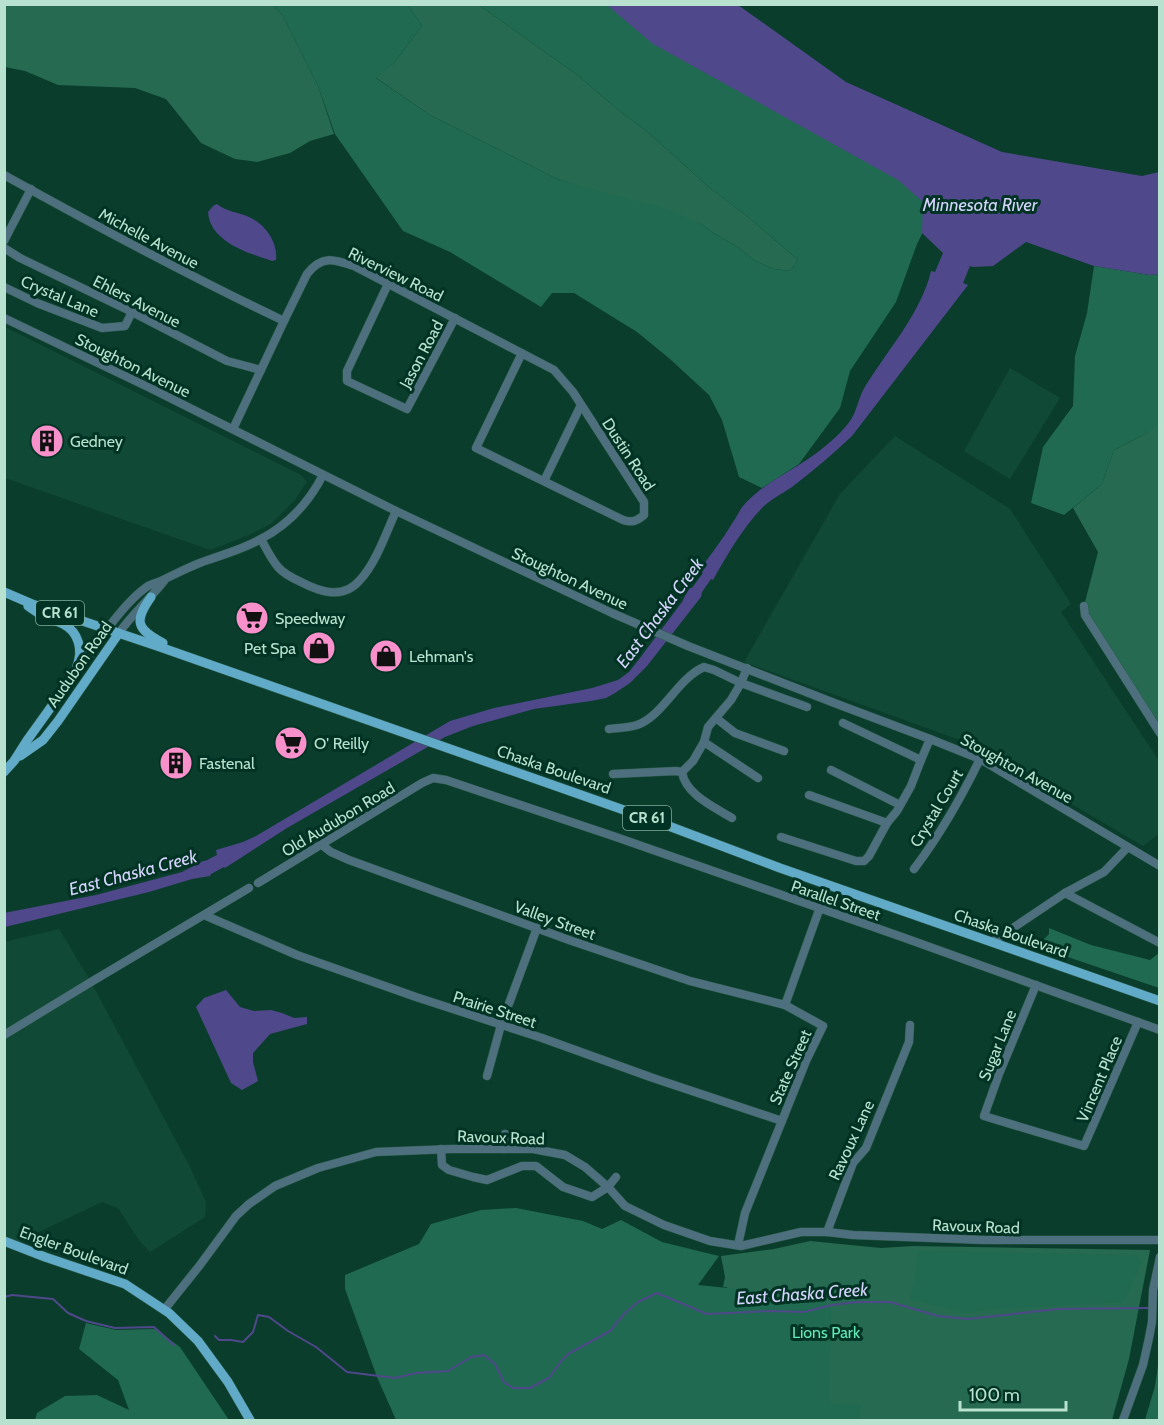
<svg xmlns="http://www.w3.org/2000/svg" width="1164" height="1425" font-family="Cabin,sans-serif">
  <style>
    .built { fill: #104936 }
    .green { fill: #256a51 }
    .forest { fill: #1f6a50 }
    .water { fill: #4f488a }
    .lines { fill: none; stroke-linecap: round; stroke-linejoin: round }
    .stream { stroke: #4f488a; stroke-width: 2 }
    .minor-casing { stroke: #2a5b4a; stroke-width: 9 }
    .major-casing { stroke: #2a5b4a; stroke-width: 10 }
    .minor { stroke: #4e707e; stroke-width: 8 }
    .major { stroke: #61abc8; stroke-width: 9 }
    .labels { text-anchor: middle; stroke-width: 6; stroke-linejoin: round; paint-order: stroke }
    .shield { fill: #003323; stroke: #81ad9b; stroke-width: 1.5 }
    .shield-label { font-size: 15px; font-weight: bold; fill: #b8e1cf }
    .street-label { font-size: 16px; fill: #b8e1cf; stroke: #003323 }
    .poi-label { font-size: 16px; fill: #b8e1cf; stroke: #003323; text-anchor: start }
    .park-label { font-size: 16px; fill: #67eaba; stroke: #003323 }
    .water-label { font-size: 18px; font-style: italic; fill: #d4d3fb; stroke: #003323 }
  </style>
  <rect width="100%" height="100%" fill="#0b3d2d"/>
  <g class="built">
    <polygon points="5,327 301,475 307,482 294,501 272,523 249,535 210,550 5,478"/>
    <polygon points="1010,368 1060,398 1010,479 964,451"/>
    <polygon points="895,436 1010,509 1071,604 1061,612 1159,761 1159,834 1143,846 968,743 744,662 840,494"/>
    <polygon points="59,929 91,982 189,1165 206,1202 205,1217 150,1252 139,1240 118,1208 102,1202 13,1244 5,1240 4,942"/>
  </g>
  <g class="green">
    <polygon points="5,5 273,5 283,16 318,86 334,134 310,141 290,153 257,162 235,159 201,143 166,99 135,88 58,85 25,71 5,67"/>
    <polygon points="408,5 479,5 576,74 622,113 644,129 711,189 747,216 798,260 790,271 774,269 755,261 738,247 713,233 701,224 557,179 430,115 375,77 394,63 422,26"/>
    <polygon points="1159,405 1159,730 1084,606 1098,552 1073,508 1102,484 1114,450 1147,433"/>
    <polygon points="810,1241 881,1248 913,1246 1150,1250 1129,1359 1112,1420 751,1420 727,1287 723,1287 725,1277 721,1256 774,1249"/>
  </g>
  <g class="forest">
    <polygon points="273,5 408,5 422,26 394,63 376,78 430,115 557,179 606,193 664,208 701,224 713,233 738,247 755,261 774,269 790,271 798,260 747,216 711,189 644,129 622,113 576,74 479,5 611,5 897,174 929,202 927,224 917,244 896,302 850,371 840,408 799,464 762,488 739,477 722,420 709,395 670,359 637,332 574,293 552,293 541,307 450,252 403,231 335,134 318,86 283,16"/>
    <polygon points="1094,266 1150,275 1159,274 1159,424 1147,433 1114,450 1102,484 1064,515 1031,503 1043,447 1073,406 1075,356 1087,313"/>
    <polygon points="1049,928 1091,945 1150,960 1159,953 1159,988 1062,955 1048,948 1044,939 1049,934"/>
    <polygon points="516,1208 583,1221 602,1229 621,1220 662,1242 719,1256 698,1285 819,1297 831,1310 829,1404 861,1405 859,1420 396,1420 377,1377 345,1289 345,1275 419,1244 431,1224 481,1210"/>
    <polygon points="919,1251 1138,1255 1141,1263 1124,1302 1004,1308 964,1313 911,1299"/>
    <polygon points="86,1323 116,1330 155,1329 180,1347 229,1420 35,1420 37,1413 65,1396 97,1395 129,1410 118,1380 79,1349"/>
    <polygon points="1159,1359 1159,1420 1145,1420 1155,1386"/>
  </g>
  <g class="water">
    <path d="M607,5H738L846,82L1002,152L1142,176L1159,172V274L1150,275L1094,266L1026,242L993,266L973,267L970,266L963,283L968,285L852,436C833,454 813,471 792,487C782,494 771,499 762,508C742,529 727,555 713,580L711,579L702,592L701,597L647,666L630,683L615,693L606,698L591,701L534,709L473,726L445,737L287,828L225,868L224,867L211,874L210,876L192,879L149,892L5,927L4,913L96,895L182,872L203,861H205L217,855L216,850L243,842L256,836L450,721L494,708L592,688L618,680L629,672L640,658L682,602L689,588H692L703,573L699,571C711,554 723,539 733,522C737,517 739,511 743,506C764,481 798,469 823,448C834,439 848,427 854,414C858,405 860,394 866,385C888,350 922,311 931,271L935,272L943,253L922,233L923,202L898,180L653,44Z"/>
    <path d="M217,204C227,212 238,212 249,217C265,224 278,242 276,260L272,261C248,253 210,242 208,212L213,206Z"/>
    <polygon points="226,990 240,1007 254,1011 271,1010 282,1013 294,1018 307,1017 307,1024 270,1034 253,1053 253,1062 258,1081 242,1090 231,1083 196,1007 204,998"/>
  </g>
  <g class="lines">
    <g class="stream">
      <polyline points="4,1297 12,1295 53,1299 68,1313 86,1321 115,1328 154,1327 174,1345"/>
      <polyline points="215,1336 219,1340 231,1340 243,1342 253,1332 258,1315 269,1317 288,1331 316,1347 347,1372 395,1378 416,1373 448,1371 471,1357 484,1355 495,1364 504,1382 513,1388 530,1388 549,1378 562,1360 568,1354 610,1331 624,1314 638,1302 657,1293 707,1314 770,1311 804,1312 832,1305 857,1302 890,1302 938,1316 967,1319 1058,1309 1149,1308"/>
    </g>
    <g class="minor-casing">
      <g id="minor">
        <path d="M4,175C96,226 189,276 284,321"/>
        <polyline points="4,241 31,189"/>
        <polyline points="4,248 20,258 132,312 227,361 261,370"/>
        <polyline points="388,284 347,371 347,381 407,409 455,318"/>
        <polyline points="4,287 37,303 102,328 125,326 132,312"/>
        <polyline points="4,318 148,387 396,511 612,613 688,646 837,704 930,739 980,759 1160,866"/>
        <path d="M233,429L284,321L307,274C322,255 334,259 354,266L554,370L573,392L644,502V515C637,521 632,523 623,520L476,448L522,353"/>
        <polyline points="544,481 581,405"/>
        <path d="M261,539C266,548 271,559 278,567C284,574 292,578 301,582C320,592 343,600 360,580C376,563 386,533 396,511"/>
        <polyline points="1084,606 1085,615 1160,733"/>
        <path d="M107,629C119,614 132,597 148,586C154,583 160,582 165,579C179,572 193,565 208,560C225,554 243,549 259,540C287,526 309,502 323,475"/>
        <path d="M119,633C132,614 150,599 164,581"/>
        <polyline points="716,718 735,733 784,751"/>
        <polyline points="843,723 921,760"/>
        <path d="M609,729C617,728 628,728 637,725C662,717 678,678 704,667L714,670L741,683L807,707"/>
        <polyline points="704,742 758,778"/>
        <polyline points="831,770 900,805"/>
        <polyline points="613,774 676,771 682,772"/>
        <polyline points="809,795 887,823"/>
        <path d="M732,818C714,807 685,794 682,772L693,761L704,742L708,727L731,700L741,683L747,668"/>
        <polyline points="781,837 856,861 864,861 869,856 887,823 897,811 911,786 921,760 930,739"/>
        <polyline points="322,845 331,852 349,860 569,940 690,981 785,1005 823,1026 806,1061 745,1213 738,1245"/>
        <path d="M914,869C940,835 961,798 980,759"/>
        <polyline points="258,883 422,783 433,778 446,780 613,836 902,937 1160,1030"/>
        <polyline points="1065,893 1160,943"/>
        <polyline points="204,915 297,955 416,997 542,1038 653,1078 782,1121"/>
        <polyline points="992,942 1065,893 1104,872 1127,848"/>
        <polyline points="1036,985 999,1074 984,1116 1084,1146 1138,1022"/>
        <polyline points="785,1005 828,885"/>
        <polyline points="4,1035 91,982 249,888"/>
        <polyline points="487,1076 501,1025 537,928"/>
        <polyline points="441,1149 442,1165 449,1170 473,1177 487,1180 522,1166 536,1166 563,1187 592,1197 608,1187 616,1177"/>
        <polyline points="504,1149 505,1134"/>
        <polyline points="827,1232 853,1163 866,1148 909,1042 910,1025"/>
        <polyline points="164,1310 200,1265 236,1216 249,1204 275,1186 318,1168 376,1152 451,1149 533,1149 565,1155 585,1167 608,1187 625,1206 664,1225 710,1241 741,1246 801,1232 827,1232 853,1235 984,1240 1160,1240"/>
        <polyline points="1123,1420 1143,1365 1149,1338 1152,1322 1153,1290 1160,1257"/>
      </g>
    </g>
    <g class="major-casing">
      <g id="major">
        <polyline points="4,592 32,604 157,646 658,822 780,868 1160,1001"/>
        <path d="M151,597C134,621 136,629 163,643"/>
        <path d="M28,606C34,610 39,614 45,617C51,619 57,621 63,624C79,632 83,650 77,666"/>
        <polyline points="20,756 43,740 58,721 119,633"/>
        <polyline points="4,772 14,761 28,739 107,629"/>
        <polyline points="4,1241 45,1257 125,1284 169,1313 198,1341 228,1382 250,1420"/>
      </g>
    </g>
    <use href="#minor" class="minor"/>
    <use href="#major" class="major"/>
  </g>
  <defs>
    <g id="building-disc" transform="scale(1.725)"><circle r="9.5" fill="#f890cb" stroke="#003323"/><path d="M-4-6H4V6H1V3H-1V6H-4ZM-2.5-4.3h1.7v1.8h-1.7ZM.8-4.3h1.7v1.8H.8ZM-2.5-1h1.7V.8h-1.7ZM.8-1h1.7V.8H.8Z" fill="#111"/></g>
    <g id="supermarket-disc" transform="scale(1.725)"><circle r="9.5" fill="#f890cb" stroke="#003323"/><path d="M-6-5.5h2.5l.6 2H6L4.5 2H-2.5L-4.4-4H-6ZM-1.5 3.2a1.3 1.3 0 1 0 .1 0ZM3 3.2a1.3 1.3 0 1 0 .1 0Z" fill="#111"/></g>
    <g id="shop-disc" transform="scale(1.725)"><circle r="9.5" fill="#f890cb" stroke="#003323"/><path d="M-5-2.5h2.3a2.7 3.5 0 0 1 5.4 0H5L5.5 6h-11ZM-1.5-2.5h3a1.5 2.3 0 0 0-3 0Z" fill="#111"/></g>
  </defs>
  <g fill-rule="evenodd">
    <use href="#building-disc" x="47" y="441"/>
    <use href="#supermarket-disc" x="252" y="618"/>
    <use href="#shop-disc" x="319" y="648"/>
    <use href="#shop-disc" x="386" y="656"/>
    <use href="#supermarket-disc" x="291" y="743"/>
    <use href="#building-disc" x="176" y="763"/>
  </g>
  <g class="labels">
    <g class="shield">
      <rect x="36" y="601" width="48" height="24" rx="4.5"/>
      <rect x="623" y="806" width="48" height="24" rx="4.5"/>
    </g>
    <g class="shield-label">
      <text x="60" y="618">CR 61</text>
      <text x="647" y="823">CR 61</text>
    </g>
    <g class="street-label">
      <text transform="translate(149 238) rotate(28)" y="6">Michelle Avenue</text>
      <text transform="translate(396 274) rotate(26)" y="6">Riverview Road</text>
      <text transform="translate(60 296) rotate(23)" y="6">Crystal Lane</text>
      <text transform="translate(137 301) rotate(27)" y="6">Ehlers Avenue</text>
      <text transform="translate(421 354) rotate(-62)" y="6">Jason Road</text>
      <text transform="translate(133 365) rotate(26)" y="6">Stoughton Avenue</text>
      <text transform="translate(629 454) rotate(57)" y="6">Dustin Road</text>
      <text transform="translate(570 578) rotate(25)" y="6">Stoughton Avenue</text>
      <text transform="translate(79 664) rotate(-55)" y="6">Audubon Road</text>
      <text transform="translate(1017 768) rotate(29)" y="6">Stoughton Avenue</text>
      <text transform="translate(554 769) rotate(19)" y="6">Chaska Boulevard</text>
      <text transform="translate(936 808) rotate(-59)" y="6">Crystal Court</text>
      <text transform="translate(338 819) rotate(-31)" y="6">Old Audubon Road</text>
      <text transform="translate(836 900) rotate(19)" y="6">Parallel Street</text>
      <text transform="translate(555 920) rotate(20)" y="6">Valley Street</text>
      <text transform="translate(1011 933) rotate(19)" y="6">Chaska Boulevard</text>
      <text transform="translate(495 1009) rotate(18)" y="6">Prairie Street</text>
      <text transform="translate(997 1045) rotate(-68)" y="6">Sugar Lane</text>
      <text transform="translate(790 1067) rotate(-66)" y="6">State Street</text>
      <text transform="translate(1099 1079) rotate(-67)" y="6">Vincent Place</text>
      <text transform="translate(501 1137) rotate(2)" y="6">Ravoux Road</text>
      <text transform="translate(851 1140) rotate(-65)" y="6">Ravoux Lane</text>
      <text transform="translate(976 1226) rotate(2)" y="6">Ravoux Road</text>
      <text transform="translate(74 1250) rotate(20)" y="6">Engler Boulevard</text>
    </g>
    <g class="poi-label">
      <text x="70" y="447">Gedney</text>
      <text x="275" y="624">Speedway</text>
      <text x="296" y="654" text-anchor="end">Pet Spa</text>
      <text x="409" y="662">Lehman's</text>
      <text x="314" y="749">O' Reilly</text>
      <text x="199" y="769">Fastenal</text>
    </g>
    <g class="park-label">
      <text x="826" y="1338">Lions Park</text>
    </g>
    <g class="water-label">
      <text x="980" y="211">Minnesota River</text>
      <text transform="translate(660 613) rotate(-53)" y="6">East Chaska Creek</text>
      <text transform="translate(133 873) rotate(-15)" y="6">East Chaska Creek</text>
      <text transform="translate(802 1294) rotate(-4)" y="6">East Chaska Creek</text>
    </g>
  </g>
  <rect width="1164" height="1425" fill="none" stroke="#b8e1cf" stroke-width="12"/>
  <path d="M960 1401v9h106v-9" fill="none" stroke="#b8e1cf" stroke-width="3"/>
  <text x="969" y="1401" font-size="18" fill="#b8e1cf" stroke="#003323" stroke-width="4.5" paint-order="stroke">100 m</text>
</svg>
